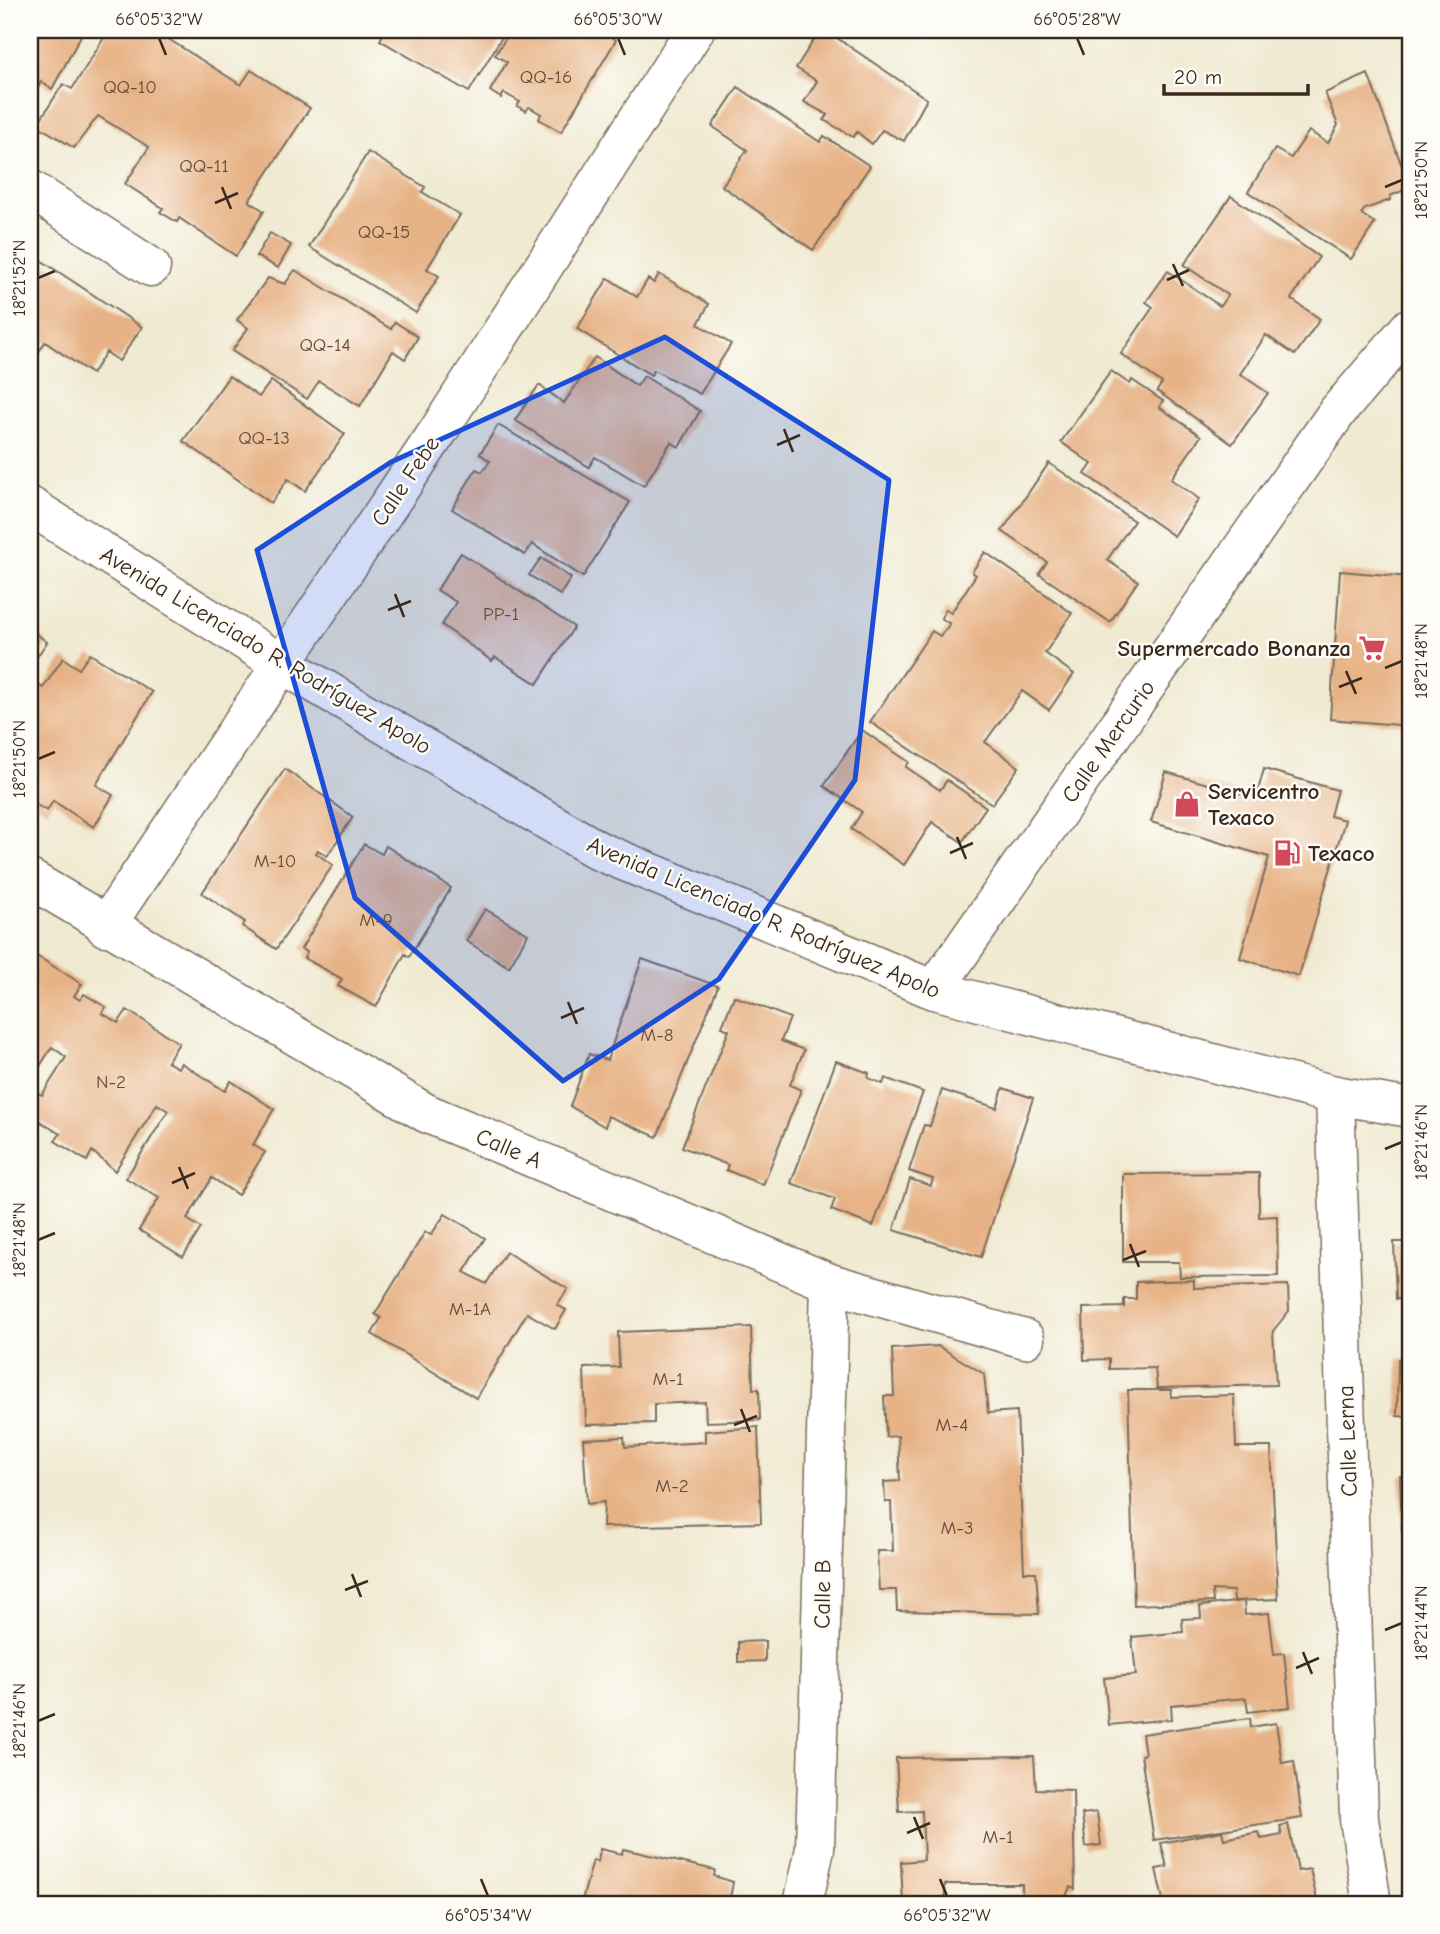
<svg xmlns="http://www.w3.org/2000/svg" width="1440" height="1934" font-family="'Comic Neue',sans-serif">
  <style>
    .building { fill: #e7b285 }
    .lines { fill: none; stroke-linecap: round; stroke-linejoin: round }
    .minor-casing { stroke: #7a6d5d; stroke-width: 41 }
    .minor { stroke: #fff; stroke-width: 38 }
    .marked { fill: #1d4ed8; fill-opacity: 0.2; stroke: #1d4ed8; stroke-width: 5; stroke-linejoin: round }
    .ticks { fill: none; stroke: #3b2a1e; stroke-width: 2.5 }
    .labels { text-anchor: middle; stroke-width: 5; stroke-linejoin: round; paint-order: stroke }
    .number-label { font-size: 19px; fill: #664c38 }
    .street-label { font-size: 23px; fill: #3b2a1e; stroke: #fdfcf7 }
    .poi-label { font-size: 23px; font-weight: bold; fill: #3b2a1e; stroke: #fdfcf7; text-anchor: start }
    .neatline { fill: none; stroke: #3b2a1e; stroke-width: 2.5 }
    .ticks-label { font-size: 18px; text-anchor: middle; fill: #3b2a1e }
  </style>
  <rect width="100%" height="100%" fill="#fdfcf7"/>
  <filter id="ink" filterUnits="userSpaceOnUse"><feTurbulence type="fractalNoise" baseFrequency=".0143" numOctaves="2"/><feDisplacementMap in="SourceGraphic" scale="14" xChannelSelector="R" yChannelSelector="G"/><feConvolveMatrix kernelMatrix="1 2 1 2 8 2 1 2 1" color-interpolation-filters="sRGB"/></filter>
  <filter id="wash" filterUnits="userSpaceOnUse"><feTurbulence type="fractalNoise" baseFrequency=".00686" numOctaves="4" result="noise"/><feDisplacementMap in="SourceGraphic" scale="28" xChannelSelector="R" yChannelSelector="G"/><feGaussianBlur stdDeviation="1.57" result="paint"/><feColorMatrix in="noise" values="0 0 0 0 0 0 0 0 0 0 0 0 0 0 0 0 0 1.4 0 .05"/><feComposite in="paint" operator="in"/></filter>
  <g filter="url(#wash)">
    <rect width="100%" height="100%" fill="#f0ead2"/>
    <g id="blocks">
      <g class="building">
        <polygon points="30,30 84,30 52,89 41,82 38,87 30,82"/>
        <polygon points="109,30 154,30 241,85 251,70 310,108 249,201 264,211 236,256 179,218 177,222 160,212 163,208 125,184 149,147 98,116 74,148 37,125 63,84 72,89"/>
        <polygon points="385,30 506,30 469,92 380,40"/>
        <polygon points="511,30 599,30 616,40 561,132 539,119 541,114 529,107 526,111 517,106 520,102 504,93 501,98 490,91 507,62 495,55"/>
        <polygon points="820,30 825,30 927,99 904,141 882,130 872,144 857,132 853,137 824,120 828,115 804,102 817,81 796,68"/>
        <polygon points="1368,74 1410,188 1390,196 1390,200 1365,209 1361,214 1375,223 1351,259 1248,192 1275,149 1291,158 1309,131 1328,143 1338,125 1325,93"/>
        <polygon points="738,87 820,142 824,136 870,166 813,250 722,186 747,150 712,126"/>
        <polygon points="368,152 425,187 422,192 460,215 427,269 439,276 416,313 309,247"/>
        <polygon points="1231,196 1319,257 1291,299 1320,319 1295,355 1266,335 1240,374 1268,393 1232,444 1157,391 1162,383 1121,354 1153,307 1146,302 1168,271 1220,306 1228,295 1184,265"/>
        <polygon points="270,233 291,245 278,268 256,256"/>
        <polygon points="36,257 142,327 119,361 106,352 92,374 45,342 33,361 30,359 30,266"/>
        <polygon points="295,270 391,329 395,322 418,337 405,359 393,351 360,406 319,381 307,399 232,351 248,328 237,320 268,278 285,284"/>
        <polygon points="659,274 709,304 698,324 731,344 700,394 654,370 651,375 577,329 608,278 637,297 648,279 654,283"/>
        <polygon points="595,357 637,386 644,376 700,411 679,447 671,442 644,486 595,457 589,467 515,420 539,385 564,403"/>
        <polygon points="1111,371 1130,384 1132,380 1163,401 1159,407 1201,436 1171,479 1199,499 1174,536 1085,474 1092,464 1061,442"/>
        <polygon points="229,376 259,397 271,381 345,434 305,491 288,479 271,503 183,441"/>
        <polygon points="498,425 630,502 583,577 532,544 525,555 452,509 476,469 482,472 490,461 480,454"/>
        <polygon points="1049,463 1134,521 1107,560 1138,581 1110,622 1039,574 1047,562 1002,531"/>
        <polygon points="985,552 1072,613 1045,653 1074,674 1049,710 1022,691 985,742 1019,767 992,804 870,722 932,631 940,636 950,624 941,618 946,609 951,613 976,575 972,572"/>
        <polygon points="461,553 574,627 537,684 495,657 492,661 442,625 456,602 437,590"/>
        <polygon points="541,558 571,578 560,595 529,575"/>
        <polygon points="1340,571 1410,577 1410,726 1330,719"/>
        <polygon points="30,629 47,642 30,667"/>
        <polygon points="90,654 152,692 96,785 113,795 94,827 53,801 47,811 30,801 30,679 43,688 63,658 79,669"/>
        <polygon points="862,730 909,762 906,767 940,790 947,780 986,807 962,842 932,822 904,865 851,829 862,812 824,786"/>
        <polygon points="285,769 353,817 327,856 318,850 316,853 333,865 276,949 242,926 245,922 202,893"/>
        <polygon points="1264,769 1337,790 1330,816 1345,820 1299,976 1240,958 1269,857 1151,822 1166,772 1256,798"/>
        <polygon points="364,844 382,854 386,846 451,888 409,957 405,954 376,1007 338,986 342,979 304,958 307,952 301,949"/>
        <polygon points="485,909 528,934 509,967 466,941"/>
        <polygon points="35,955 82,984 74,996 80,1000 84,994 106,1007 102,1013 118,1023 127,1010 179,1043 167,1062 178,1068 181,1063 225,1091 231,1081 274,1109 253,1145 265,1152 238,1195 212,1178 187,1219 201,1228 183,1257 139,1230 159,1198 126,1178 168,1111 157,1104 115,1171 92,1151 87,1161 55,1141 60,1134 30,1115 34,1107 31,1105 38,1093 42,1095 66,1057 52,1047 35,1074 30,1071 30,963"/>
        <polygon points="642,959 718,986 657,1137 608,1116 605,1127 570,1106 589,1054 607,1060"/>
        <polygon points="734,996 790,1018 781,1041 804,1050 790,1085 801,1090 763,1185 726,1170 728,1165 682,1147 729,1030 722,1027"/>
        <polygon points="836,1061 869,1073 868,1078 883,1084 885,1078 923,1092 873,1226 831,1210 835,1199 791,1183"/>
        <polygon points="1003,1088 1033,1098 981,1257 894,1230 910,1179 931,1186 933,1179 909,1171 924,1125 930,1126 942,1090 997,1108"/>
        <polygon points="1259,1173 1259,1217 1277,1216 1278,1276 1180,1277 1179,1262 1123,1262 1123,1174"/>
        <polygon points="445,1214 485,1238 464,1272 486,1284 506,1252 568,1289 557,1305 566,1310 555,1329 527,1313 476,1398 372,1334 381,1318 375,1314 425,1232 431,1235"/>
        <polygon points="1394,1242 1410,1242 1410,1299 1396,1299"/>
        <polygon points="1194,1280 1194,1288 1288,1285 1289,1311 1273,1331 1276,1385 1157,1388 1155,1368 1109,1369 1109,1359 1084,1360 1083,1308 1124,1307 1124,1299 1136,1299 1136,1282"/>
        <polygon points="751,1327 753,1389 759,1389 760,1420 706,1422 705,1402 654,1404 654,1423 586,1425 584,1368 619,1367 618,1332"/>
        <polygon points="938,1346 984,1374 988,1413 1017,1411 1024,1572 1036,1572 1039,1614 897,1611 896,1590 879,1590 877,1551 893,1551 891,1502 885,1502 884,1482 900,1481 898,1436 886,1437 884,1396 894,1396 892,1349"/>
        <polygon points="1398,1359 1410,1359 1410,1417 1397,1416"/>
        <polygon points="1128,1390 1172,1390 1171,1397 1234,1395 1236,1447 1271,1447 1278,1599 1234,1601 1233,1591 1212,1590 1213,1602 1134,1605"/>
        <polygon points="758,1427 761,1523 603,1527 604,1502 587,1504 583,1439 624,1437 625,1447 705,1442 705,1431"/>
        <polygon points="1410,1475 1410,1532 1402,1532 1400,1476"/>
        <polygon points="1244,1601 1245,1615 1269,1613 1274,1654 1284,1653 1290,1707 1248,1712 1246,1698 1171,1705 1172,1719 1109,1725 1104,1678 1136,1675 1132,1637 1183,1632 1182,1619 1201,1618 1200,1606"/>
        <polygon points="765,1641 765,1661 738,1662 738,1642"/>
        <polygon points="1250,1718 1251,1727 1276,1723 1282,1763 1294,1761 1302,1818 1154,1840 1141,1755 1145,1754 1142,1734"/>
        <polygon points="1034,1756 1036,1789 1073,1790 1075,1889 1070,1887 1063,1903 1022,1898 1022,1884 945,1884 945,1904 903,1904 901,1862 924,1860 922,1811 899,1812 896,1758"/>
        <polygon points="1097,1812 1101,1845 1086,1847 1082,1814"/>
        <polygon points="1288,1824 1298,1871 1310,1869 1318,1904 1164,1904 1156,1869 1167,1867 1161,1843 1222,1831 1224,1839 1259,1832 1261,1839 1282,1835 1280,1826"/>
        <polygon points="600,1849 622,1854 623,1849 715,1870 714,1876 733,1882 729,1904 581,1904 593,1860 598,1862"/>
      </g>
    </g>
  </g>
  <g filter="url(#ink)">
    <use href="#blocks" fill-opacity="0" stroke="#7a6d5d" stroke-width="2"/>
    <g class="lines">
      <g class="minor-casing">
        <g id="minor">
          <polyline points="30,189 151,267"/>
          <polyline points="30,506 282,664 599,851 934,990 1335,1095 1410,1108"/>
          <polyline points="30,879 426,1113 830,1283 1025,1339"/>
          <polyline points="105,927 439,430 695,30"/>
          <polyline points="934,990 1338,411 1410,327"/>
          <polyline points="1335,1095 1359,1819 1372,1904"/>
          <polyline points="803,1904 815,1849 830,1283"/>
        </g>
      </g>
      <use href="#minor" class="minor"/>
    </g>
  </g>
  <path class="marked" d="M665,337L889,480L855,780L719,979L563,1081L355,898L257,550L391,462Z"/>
  <path class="ticks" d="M159,38L166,55M618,38L625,55M1077,38L1084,55M222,187L231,209M1385,187L1402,180M215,203L238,193M1173,264L1183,286M38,278L55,271M1167,280L1189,270M784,429L793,452M777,445L800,435M395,594L404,617M388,610L411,601M1385,668L1402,661M1346,671L1356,694M1339,687L1362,678M38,759L55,752M957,837L966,859M950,853L973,843M568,1002L577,1024M561,1018L584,1008M1385,1149L1402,1142M179,1167L188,1189M172,1183L195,1173M38,1240L55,1233M1130,1244L1139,1267M1123,1260L1146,1251M741,1409L750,1432M734,1425L757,1416M352,1574L361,1597M345,1590L368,1581M1385,1630L1402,1623M1303,1652L1312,1674M1296,1668L1319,1658M38,1721L55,1714M914,1817L923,1839M907,1833L930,1823M481,1879L488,1896M940,1879L947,1896"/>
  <defs>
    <g id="supermarket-bare" transform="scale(2.1)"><path d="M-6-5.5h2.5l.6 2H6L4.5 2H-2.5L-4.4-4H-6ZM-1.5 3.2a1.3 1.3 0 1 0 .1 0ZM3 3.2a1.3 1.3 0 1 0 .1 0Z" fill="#d1495b" stroke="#fdfcf7" stroke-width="2.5" paint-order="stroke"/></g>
    <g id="shop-bare" transform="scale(2.1)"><path d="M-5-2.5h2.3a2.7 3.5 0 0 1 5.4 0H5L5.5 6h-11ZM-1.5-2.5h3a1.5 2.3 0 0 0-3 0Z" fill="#d1495b" stroke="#fdfcf7" stroke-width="2.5" paint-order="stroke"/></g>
    <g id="fuel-bare" transform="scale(2.1)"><path d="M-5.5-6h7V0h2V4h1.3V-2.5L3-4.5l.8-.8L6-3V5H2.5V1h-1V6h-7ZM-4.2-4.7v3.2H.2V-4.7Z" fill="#d1495b" stroke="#fdfcf7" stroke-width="2.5" paint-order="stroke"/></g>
  </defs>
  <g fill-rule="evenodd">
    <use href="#supermarket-bare" x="1372" y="648"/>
    <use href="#shop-bare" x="1187" y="804"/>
    <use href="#fuel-bare" x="1287" y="853"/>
  </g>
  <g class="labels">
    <g class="number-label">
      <text x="546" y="83">QQ-16</text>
      <text x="130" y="93">QQ-10</text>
      <text x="204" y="172">QQ-11</text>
      <text x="384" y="238">QQ-15</text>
      <text x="325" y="351">QQ-14</text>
      <text x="264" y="444">QQ-13</text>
      <text x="501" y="620">PP-1</text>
      <text x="275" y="867">M-10</text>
      <text x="376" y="926">M-9</text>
      <text x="657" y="1041">M-8</text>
      <text x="111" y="1088">N-2</text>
      <text x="470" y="1315">M-1A</text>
      <text x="668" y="1385">M-1</text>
      <text x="952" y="1431">M-4</text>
      <text x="672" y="1492">M-2</text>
      <text x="957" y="1534">M-3</text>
      <text x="998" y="1843">M-1</text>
    </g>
    <g class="street-label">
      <text transform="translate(405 481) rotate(-56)" y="8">Calle Febe</text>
      <text transform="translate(266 650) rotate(31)" y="8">Avenida Licenciado R. Rodríguez Apolo</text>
      <text transform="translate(1108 741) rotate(-55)" y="8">Calle Mercurio</text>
      <text transform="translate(764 917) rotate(23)" y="8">Avenida Licenciado R. Rodríguez Apolo</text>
      <text transform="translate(509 1148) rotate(23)" y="8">Calle A</text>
      <text transform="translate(1347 1441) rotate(-92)" y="8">Calle Lerna</text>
      <text transform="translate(822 1594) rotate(-89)" y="8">Calle B</text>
    </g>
    <g class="poi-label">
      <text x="1351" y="656" text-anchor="end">Supermercado Bonanza</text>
      <text x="1208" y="799">Servicentro<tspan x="1208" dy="26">Texaco</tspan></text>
      <text x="1308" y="861">Texaco</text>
    </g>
  </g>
  <rect width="1440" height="1934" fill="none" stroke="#fdfcf7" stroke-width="77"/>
  <path d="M1164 84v10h144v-10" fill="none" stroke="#3b2a1e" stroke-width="3.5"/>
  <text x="1174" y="84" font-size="21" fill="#3b2a1e" stroke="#fdfcf7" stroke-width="5" paint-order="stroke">20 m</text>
  <rect x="38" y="38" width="1364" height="1858" class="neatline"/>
  <g class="ticks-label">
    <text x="159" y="25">66°05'32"W</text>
    <text x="618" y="25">66°05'30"W</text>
    <text x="1077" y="25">66°05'28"W</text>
    <text transform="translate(1421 180) rotate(-90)" y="6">18°21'50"N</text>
    <text transform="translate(19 278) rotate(-90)" y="6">18°21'52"N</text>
    <text transform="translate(1421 661) rotate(-90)" y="6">18°21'48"N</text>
    <text transform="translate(19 759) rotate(-90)" y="6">18°21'50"N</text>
    <text transform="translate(1421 1142) rotate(-90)" y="6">18°21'46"N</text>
    <text transform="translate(19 1240) rotate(-90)" y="6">18°21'48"N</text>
    <text transform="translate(1421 1623) rotate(-90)" y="6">18°21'44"N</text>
    <text transform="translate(19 1721) rotate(-90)" y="6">18°21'46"N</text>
    <text x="488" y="1921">66°05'34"W</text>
    <text x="947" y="1921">66°05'32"W</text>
  </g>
</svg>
